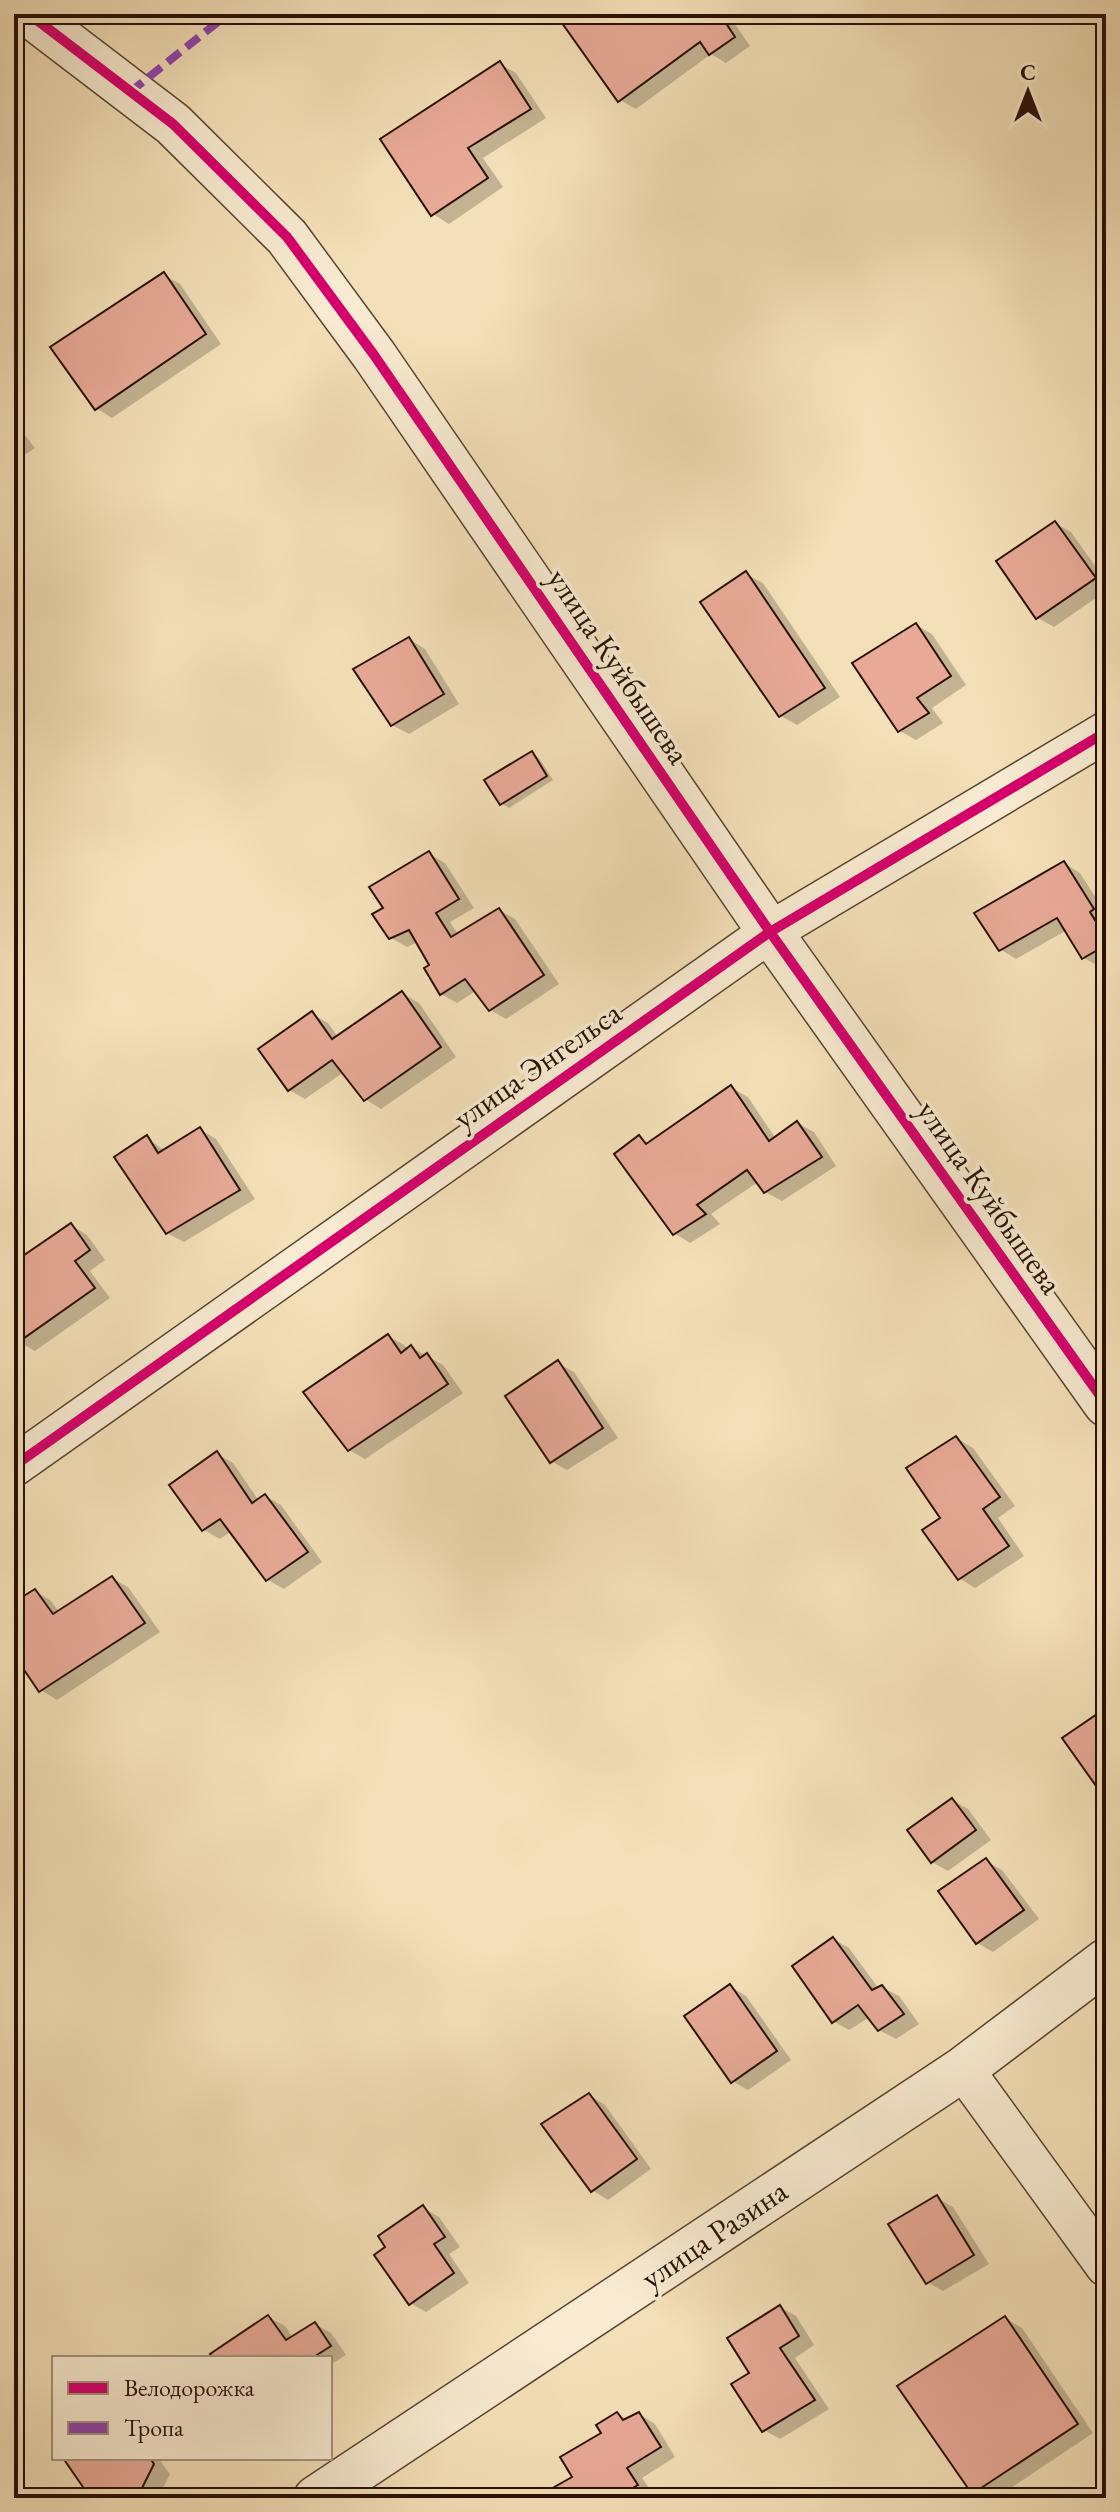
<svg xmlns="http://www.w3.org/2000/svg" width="1120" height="2512" font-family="'EB Garamond',serif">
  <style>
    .shadow { fill: #0003 }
    .building { fill: #e8aa97; stroke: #280f04; stroke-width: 2 }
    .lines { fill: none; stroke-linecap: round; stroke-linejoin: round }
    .minor-casing { stroke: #5b4331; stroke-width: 43 }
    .tertiary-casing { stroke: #5b4331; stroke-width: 47 }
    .path { stroke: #280f04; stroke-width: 5; stroke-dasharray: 6 4; stroke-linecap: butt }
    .minor { stroke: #f8ebd1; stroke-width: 40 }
    .tertiary { stroke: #f8ebd1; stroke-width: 44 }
    .quiet { stroke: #8e44ad; stroke-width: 8; stroke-dasharray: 16 8; stroke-linecap: butt }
    .cycleway-casing { stroke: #f8ebd1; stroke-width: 15 }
    .cycleway { stroke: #d6006c; stroke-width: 10 }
    .labels { text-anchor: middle; stroke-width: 7; stroke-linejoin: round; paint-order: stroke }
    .street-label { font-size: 32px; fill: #280f04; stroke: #f8ebd1 }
  </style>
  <rect width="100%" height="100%" fill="#f4e0b8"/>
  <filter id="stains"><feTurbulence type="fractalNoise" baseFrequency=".0025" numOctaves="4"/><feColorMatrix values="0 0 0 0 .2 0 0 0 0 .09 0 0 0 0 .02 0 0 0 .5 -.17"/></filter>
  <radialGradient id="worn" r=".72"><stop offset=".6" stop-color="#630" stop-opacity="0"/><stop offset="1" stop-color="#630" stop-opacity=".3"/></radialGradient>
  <g class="shadow">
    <polygon points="579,14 728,14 750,46 726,63 711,54 636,109 620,100"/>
    <polygon points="500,64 516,73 546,118 483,158 503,187 449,224 433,214"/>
    <polygon points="164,275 180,284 221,344 112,418 96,408"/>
    <polygon points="14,421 35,448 14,462"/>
    <polygon points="1055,523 1071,532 1106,581 1106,591 1054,627 1038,618"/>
    <polygon points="746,574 763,583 840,697 797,725 781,716"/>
    <polygon points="916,625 932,634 966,685 932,708 943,723 916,740 900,731"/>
    <polygon points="409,639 425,649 459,704 409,734 392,725"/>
    <polygon points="532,753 539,758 553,780 509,808 501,803"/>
    <polygon points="429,854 445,863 474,908 450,922 458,934 499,910 515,919 559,984 506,1019 490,1010 476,991 457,1003 441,994 432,966 418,942 407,947 391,938 386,909"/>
    <polygon points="1064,863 1080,873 1106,914 1106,963 1100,967 1084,958 1067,930 1016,959 1000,949"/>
    <polygon points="402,993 419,1003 456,1057 381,1109 365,1099 344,1072 305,1099 289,1090 312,1014 328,1023 338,1037"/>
    <polygon points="732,1088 748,1097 776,1139 797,1123 814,1132 836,1166 782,1201 765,1192 758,1182 711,1214 720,1224 690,1243 674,1233 639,1138 650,1144"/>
    <polygon points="200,1129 216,1139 255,1199 184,1242 167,1233 147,1138 165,1151"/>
    <polygon points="71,1225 87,1235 105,1260 90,1271 110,1298 35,1351 19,1342 14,1336 14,1264"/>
    <polygon points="388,1336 404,1345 408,1350 411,1347 443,1365 463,1393 365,1459 349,1450"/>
    <polygon points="558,1363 574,1372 618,1438 567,1470 551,1461"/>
    <polygon points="956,1438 973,1448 1015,1506 998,1518 1024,1556 975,1588 959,1578 943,1518"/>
    <polygon points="217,1454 233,1463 259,1501 265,1496 281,1505 322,1562 284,1589 268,1580 232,1531 220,1539 204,1530"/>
    <polygon points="112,1578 128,1587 160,1632 57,1700 41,1690 14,1652 14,1604 35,1591 51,1601 59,1612"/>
    <polygon points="952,1800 968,1809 991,1840 948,1871 932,1862"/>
    <polygon points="986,1861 1002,1870 1039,1919 993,1952 977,1943"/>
    <polygon points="833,1939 849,1948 879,1989 882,1987 899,1996 919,2024 896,2039 879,2030 870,2017 849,2030 833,2021"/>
    <polygon points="730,1986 746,1996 791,2060 748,2090 732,2081"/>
    <polygon points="589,2095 605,2105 651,2169 608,2200 592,2190"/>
    <polygon points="937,2198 953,2207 989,2264 943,2291 927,2282"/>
    <polygon points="423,2208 439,2217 460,2247 449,2254 469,2283 426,2312 410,2303 388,2247"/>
    <polygon points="780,2307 796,2316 814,2345 795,2358 829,2409 780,2439 764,2430 752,2374"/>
    <polygon points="268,2317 285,2326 293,2338 315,2324 331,2333 346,2355 330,2365 330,2358 215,2358"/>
    <polygon points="1005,2318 1022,2328 1093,2433 996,2498 982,2498 973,2493"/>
    <polygon points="617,2414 628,2420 639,2414 655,2424 675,2457 642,2478 653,2494 646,2498 557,2498 575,2477"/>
    <polygon points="66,2458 158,2458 170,2474 158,2498 78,2498 88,2491"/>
    <polygon points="1106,2489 1106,2498 1094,2498"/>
  </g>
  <g class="building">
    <polygon points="576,14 720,14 735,37 709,55 700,42 618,102 562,23"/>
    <polygon points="500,61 531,109 468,148 488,178 431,216 380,139"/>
    <polygon points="164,272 206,334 95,410 50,347"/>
    <polygon points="1055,521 1096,578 1036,619 996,561"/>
    <polygon points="746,571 825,688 779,717 700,602"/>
    <polygon points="916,623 951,676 917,698 929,713 898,732 852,663"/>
    <polygon points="409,637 444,694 391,726 353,669"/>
    <polygon points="532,751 547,776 500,805 484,780"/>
    <polygon points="429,851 459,899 436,913 451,937 499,908 544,975 489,1011 465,979 440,995 424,968 429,965 409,930 389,939 372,914 383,908 369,887"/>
    <polygon points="1064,861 1094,909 1090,912 1106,938 1106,945 1082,959 1057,918 999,951 974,913"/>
    <polygon points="402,991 441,1047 364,1101 332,1060 288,1091 258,1049 312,1011 332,1039"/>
    <polygon points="731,1085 769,1141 797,1121 822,1157 764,1193 747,1170 697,1205 706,1214 673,1235 614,1154 639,1135 646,1144"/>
    <polygon points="200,1127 240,1190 166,1234 114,1157 147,1135 158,1153"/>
    <polygon points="71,1223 90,1250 75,1261 95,1288 17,1343 14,1339 14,1262"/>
    <polygon points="388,1334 401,1353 411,1345 420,1358 427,1353 448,1384 348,1451 303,1392"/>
    <polygon points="558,1360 603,1428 550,1463 505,1396"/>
    <polygon points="956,1436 1000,1497 983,1509 1009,1546 958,1580 922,1530 940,1518 906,1468"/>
    <polygon points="217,1451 252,1503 265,1494 308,1552 266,1581 220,1519 202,1531 169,1485"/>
    <polygon points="112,1576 145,1623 39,1692 14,1655 14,1602 35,1589 53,1614"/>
    <polygon points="1106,1708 1106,1800 1062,1738"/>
    <polygon points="952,1798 976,1830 931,1863 907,1830"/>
    <polygon points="986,1858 1024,1910 976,1944 938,1891"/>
    <polygon points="833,1937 872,1990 882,1985 904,2014 878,2031 858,2005 832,2023 792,1966"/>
    <polygon points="730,1984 777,2051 731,2083 684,2016"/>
    <polygon points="589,2093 637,2159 591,2192 541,2124"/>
    <polygon points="937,2195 974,2255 926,2284 888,2224"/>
    <polygon points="423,2205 445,2237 434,2244 454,2273 409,2305 374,2255 385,2247 378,2236"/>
    <polygon points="780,2305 799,2336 780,2348 815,2400 762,2432 731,2384 749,2373 727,2338"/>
    <polygon points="268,2315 286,2340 315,2322 331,2346 312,2358 213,2358 210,2354"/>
    <polygon points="1005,2316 1078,2424 972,2494 897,2386"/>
    <polygon points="617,2412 623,2420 639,2412 661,2447 627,2468 638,2485 615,2498 554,2498 549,2490 572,2477 560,2457 601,2433 596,2425"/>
    <polygon points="63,2458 150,2458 154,2464 137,2498 75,2498 85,2490"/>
  </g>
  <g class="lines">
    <g class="minor-casing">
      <g id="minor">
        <polyline points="14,1466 770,932 1106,732"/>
        <polyline points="963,2069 1106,2266"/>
      </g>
    </g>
    <g class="tertiary-casing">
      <g id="tertiary">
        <polyline points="29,14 173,124 287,237 374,355 770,932 1106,1404"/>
        <polyline points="316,2498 963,2069 1106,1961"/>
      </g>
    </g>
    <polyline class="path" points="14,2473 32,2498"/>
    <use href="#minor" class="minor"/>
    <use href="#tertiary" class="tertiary"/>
    <polyline class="quiet" points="130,92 228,14"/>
    <g class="cycleway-casing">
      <g id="cycleway">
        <polyline points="29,14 173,124 287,237 374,355 770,932 1106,1404"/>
        <polyline points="14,1466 770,932 1106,732"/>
      </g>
    </g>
    <use href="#cycleway" class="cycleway"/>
  </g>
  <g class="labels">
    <g class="street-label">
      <text transform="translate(619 666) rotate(56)" y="11">улица Куйбышева</text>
      <text transform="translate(537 1065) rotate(-35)" y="11">улица Энгельса</text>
      <text transform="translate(990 1197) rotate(55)" y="11">улица Куйбышева</text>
      <text transform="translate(714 2234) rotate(-34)" y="11">улица Разина</text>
    </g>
  </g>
  <rect width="1120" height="2512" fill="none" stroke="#f4e0b8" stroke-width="48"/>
  <rect x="16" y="16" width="1088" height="2480" fill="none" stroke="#280f04" stroke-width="4"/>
  <rect x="24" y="24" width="1072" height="2464" fill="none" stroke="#280f04" stroke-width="2"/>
  <rect x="52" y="2356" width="280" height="104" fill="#f8ebd1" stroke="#a5937f" stroke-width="2"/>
  <rect x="68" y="2382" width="40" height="12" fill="#d6006c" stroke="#a5937f" stroke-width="2"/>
  <text x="124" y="2396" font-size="24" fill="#280f04">Велодорожка</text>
  <rect x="68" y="2422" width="40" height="12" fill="#8e44ad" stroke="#a5937f" stroke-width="2"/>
  <text x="124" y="2436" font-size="24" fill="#280f04">Тропа</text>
  <g transform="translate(1028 92)" stroke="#f8ebd1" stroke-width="6" paint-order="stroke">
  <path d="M0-6L14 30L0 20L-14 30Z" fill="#280f04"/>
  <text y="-12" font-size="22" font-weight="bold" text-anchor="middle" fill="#280f04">С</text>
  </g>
  <rect width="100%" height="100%" filter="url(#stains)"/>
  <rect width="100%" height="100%" fill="url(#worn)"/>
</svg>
